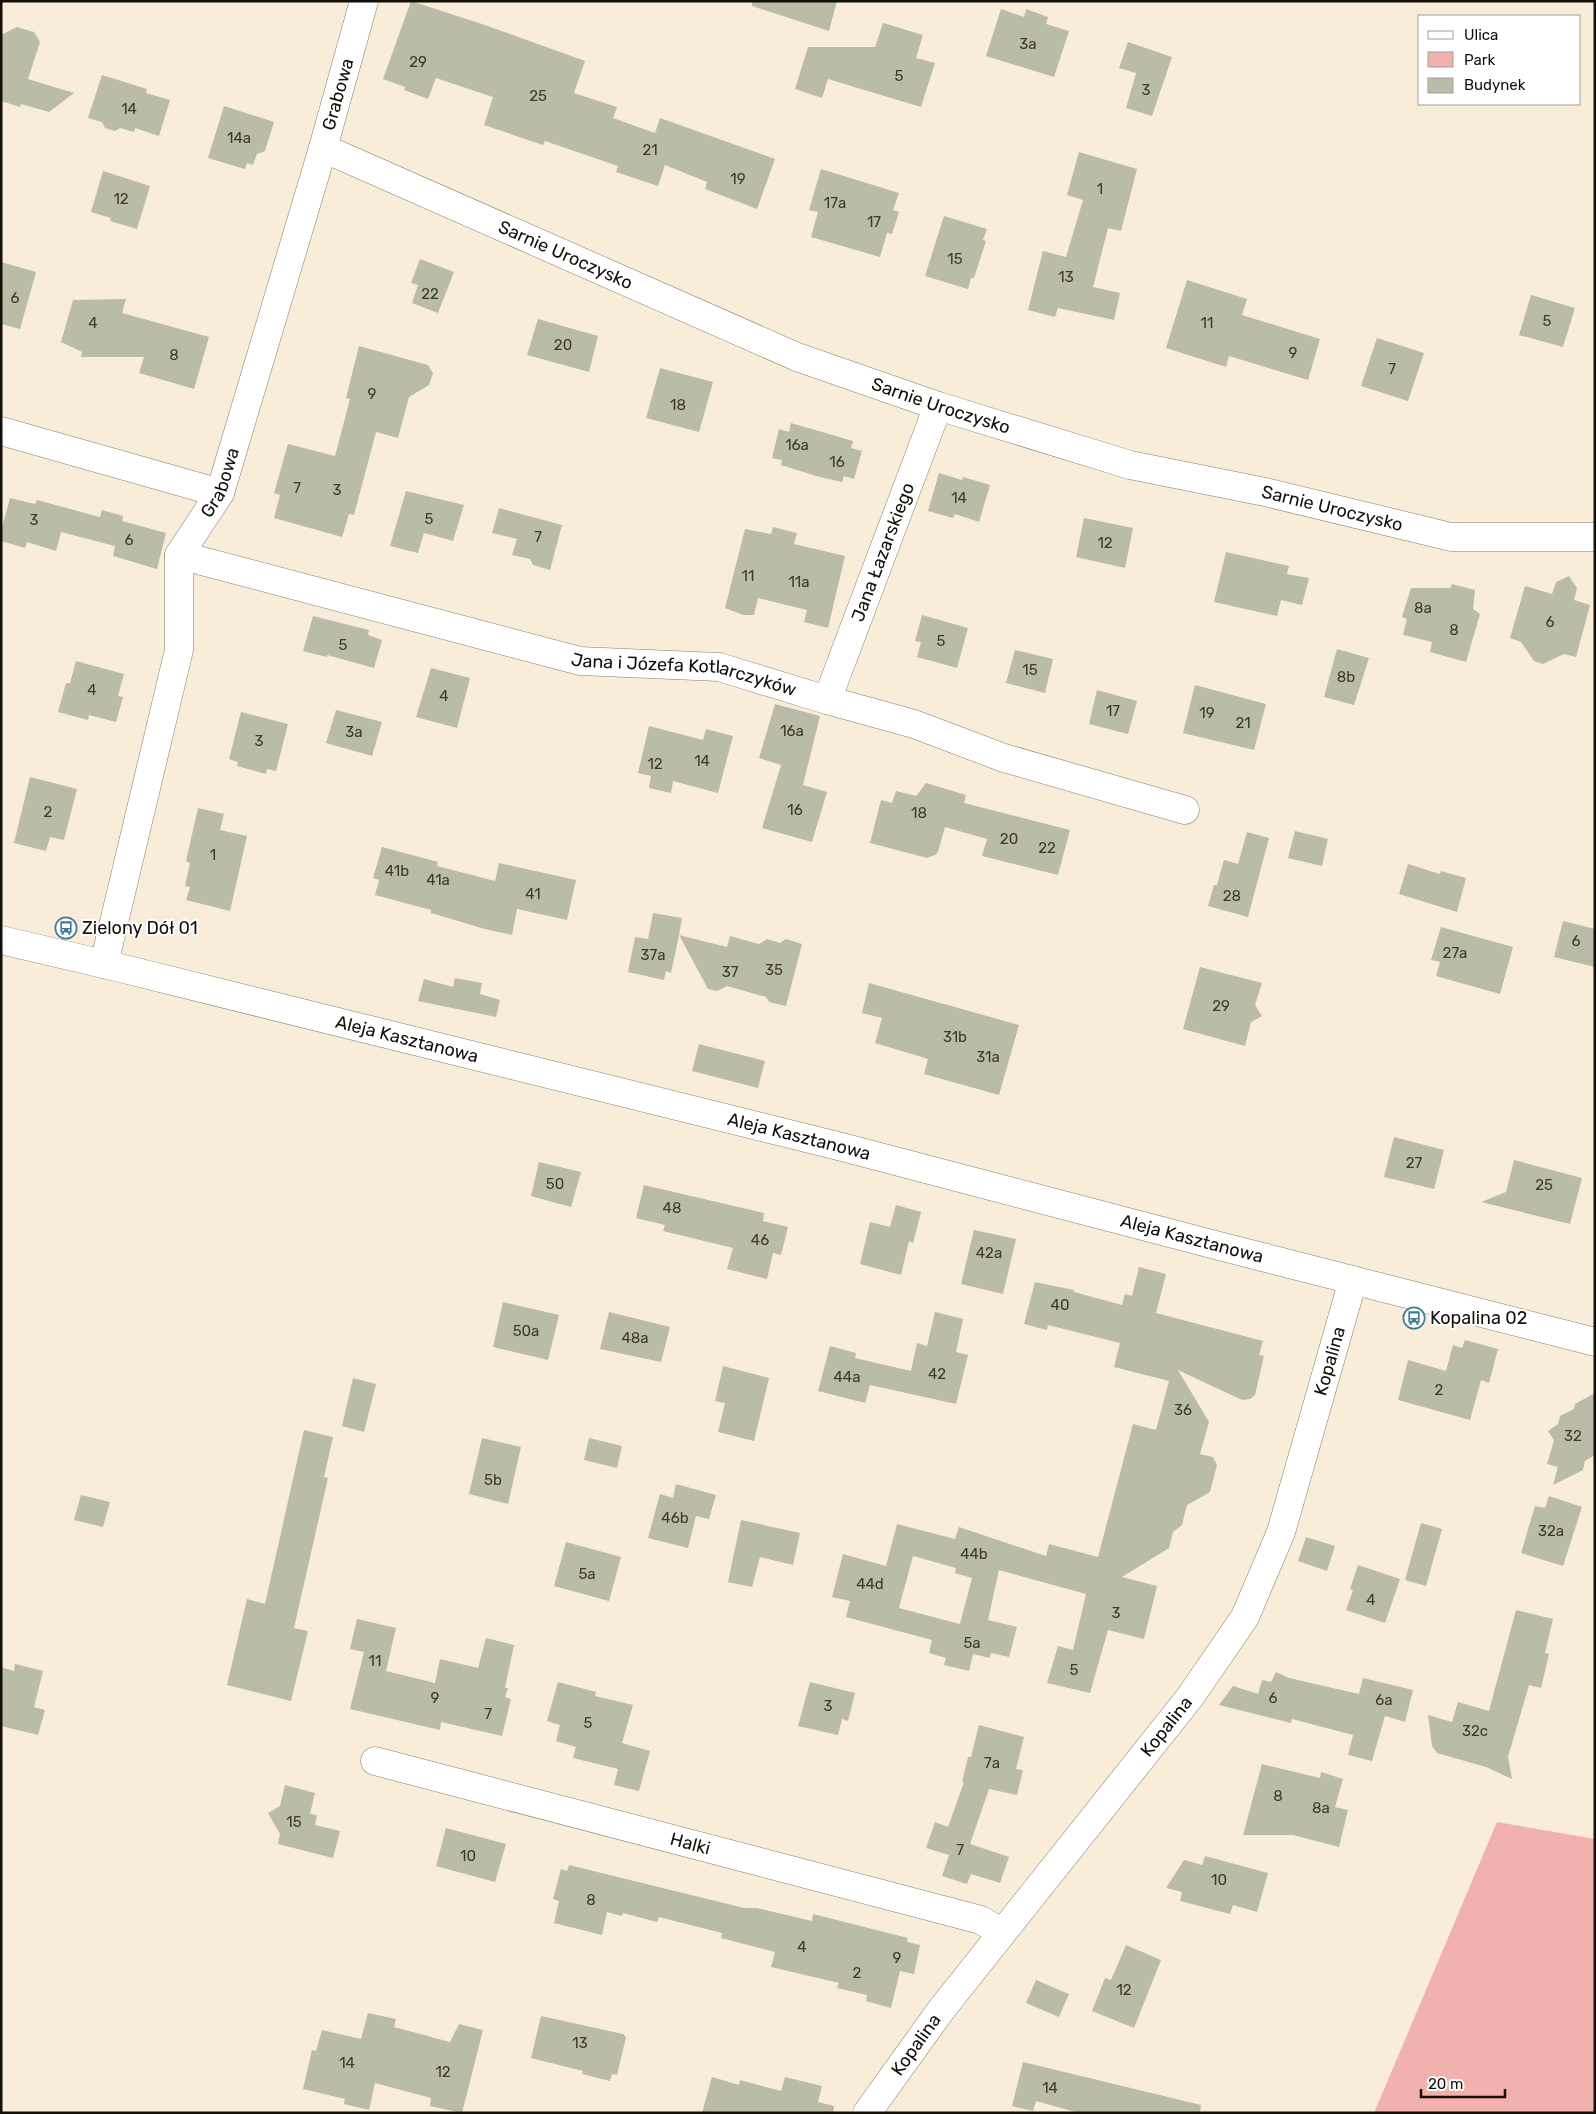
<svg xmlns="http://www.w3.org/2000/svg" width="1596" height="2114" font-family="Rubik,sans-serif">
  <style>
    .green { fill: #f1b1ac }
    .building { fill: #babca7; fill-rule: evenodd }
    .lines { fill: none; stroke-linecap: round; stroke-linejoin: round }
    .minor-casing { stroke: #887d6b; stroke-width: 29 }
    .minor { stroke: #fff; stroke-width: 28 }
    .labels { text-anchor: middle; stroke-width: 4; stroke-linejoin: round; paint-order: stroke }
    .number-label { font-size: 15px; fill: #3d3a30 }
    .street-label { font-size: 18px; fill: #130f09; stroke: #fff }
    .poi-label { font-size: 18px; fill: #130f09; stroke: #fff; text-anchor: start }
  </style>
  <rect width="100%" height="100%" fill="#f9edd9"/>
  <polygon class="green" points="1497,1822 1595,1839 1595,2113 1374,2113"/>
  <g class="building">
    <polygon points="411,1 482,24 585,61 574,93 617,107 613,118 655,133 660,118 775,159 757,209 705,189 707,182 665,165 658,186 616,172 618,166 545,141 543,145 484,125 493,97 436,78 428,99 404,90 405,87 383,79"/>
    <polygon points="752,1 837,1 829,31 752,6"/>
    <polygon points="1001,9 1024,17 1026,9 1048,17 1046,24 1069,31 1054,77 986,56"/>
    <polygon points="883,23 923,35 916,58 935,63 921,107 828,79 822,98 795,89 808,47 875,47"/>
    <polygon points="17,27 34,32 40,42 28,79 74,93 49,112 21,104 20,107 1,101 1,35"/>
    <polygon points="1128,42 1172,57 1152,116 1126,108 1136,73 1119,68"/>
    <polygon points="102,75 147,89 146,93 170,100 159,136 135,128 134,132 120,128 115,131 105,128 102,122 88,118"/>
    <polygon points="224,106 274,122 265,151 257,154 253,165 247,163 245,169 208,158"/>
    <polygon points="1079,152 1137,169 1121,231 1108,228 1093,287 1120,293 1114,320 1058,308 1055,317 1028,310 1043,251 1066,257 1083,200 1067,195"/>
    <polygon points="821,169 899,193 893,210 899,212 892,234 887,233 880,257 811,237 818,212 809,210"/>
    <polygon points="103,171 150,186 137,229 110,221 111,218 91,212"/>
    <polygon points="944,216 987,229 983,240 986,241 974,278 971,278 968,289 925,276"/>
    <polygon points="420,259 454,272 438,313 412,303 418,285 411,283"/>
    <polygon points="1,262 36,272 20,329 1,324"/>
    <polygon points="1187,280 1247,299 1242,315 1320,339 1308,380 1229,356 1226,367 1166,348"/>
    <polygon points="1531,295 1575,308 1563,347 1519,335"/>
    <polygon points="126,299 122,313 209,337 194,389 139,373 144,357 81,357 82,352 61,342 73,300"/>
    <polygon points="538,319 598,336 589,372 527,355"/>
    <polygon points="1377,338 1424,353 1408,401 1361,386"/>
    <polygon points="359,346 428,365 433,373 429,385 409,397 398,438 376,432 354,515 349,514 342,537 274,518 280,495 274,493 288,444 335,456 350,399 346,398"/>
    <polygon points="660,368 713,382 699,432 646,418"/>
    <polygon points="791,423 853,441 851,448 862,451 854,479 844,476 842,482 816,476 781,465 782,460 772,458 779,429 789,432"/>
    <polygon points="939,473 962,480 963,477 990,485 979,522 955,514 953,518 928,511"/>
    <polygon points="406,491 464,505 453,541 424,533 418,553 390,546"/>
    <polygon points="10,498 35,504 37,500 100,517 102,510 123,516 122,521 166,533 157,569 113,556 115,546 61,532 56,551 27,542 25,548 1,541 1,531"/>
    <polygon points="499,508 562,525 550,570 533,565 530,559 512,555 517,539 492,533"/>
    <polygon points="1084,518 1133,528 1125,568 1076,557"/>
    <polygon points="773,527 797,533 794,544 845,556 828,628 804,622 807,610 758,598 754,615 743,615 725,608 745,529 771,534"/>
    <polygon points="1226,552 1289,566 1287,574 1309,578 1302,605 1281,600 1277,616 1214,602"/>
    <polygon points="1569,576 1577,588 1574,600 1590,605 1576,657 1564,654 1543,664 1534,661 1521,642 1510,638 1525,586 1552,594 1556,582"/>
    <polygon points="1452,584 1475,590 1473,609 1480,614 1466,662 1430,652 1432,642 1403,635 1407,619 1402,617 1411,588 1450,588"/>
    <polygon points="922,615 968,628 957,668 917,657 921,642 915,641"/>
    <polygon points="313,616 369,630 368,635 382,640 374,668 327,655 327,657 303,651"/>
    <polygon points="1337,649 1369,658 1354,705 1324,697"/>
    <polygon points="1015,650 1053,659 1045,693 1006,683"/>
    <polygon points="76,661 124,674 118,696 123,697 116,722 89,715 88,720 58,712 66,683 70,683"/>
    <polygon points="431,668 470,678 457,728 416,717"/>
    <polygon points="1195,685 1266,704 1254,750 1183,733"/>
    <polygon points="1097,690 1137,701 1128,734 1089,724"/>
    <polygon points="775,704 820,716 803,785 827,792 812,842 762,828 781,765 759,758"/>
    <polygon points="336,710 382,722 372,756 326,743"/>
    <polygon points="241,712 288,724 276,771 267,769 266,774 237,766 238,762 229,759"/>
    <polygon points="649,726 703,740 706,729 733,736 718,793 673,781 671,793 649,788 651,776 638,773"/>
    <polygon points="30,777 77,789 64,840 50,837 46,851 14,843"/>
    <polygon points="926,783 966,795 964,803 1070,830 1058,875 982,856 987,839 945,827 938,852 935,855 927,858 870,843 881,800 892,803 896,791 916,796"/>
    <polygon points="198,808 224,814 220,830 247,836 230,911 186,900 190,887 185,886 190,863 186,861"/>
    <polygon points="1295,831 1328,839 1322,866 1288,858"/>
    <polygon points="1247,832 1269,838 1248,917 1208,906 1214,885 1217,885 1224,860 1238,864"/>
    <polygon points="382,847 438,862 437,866 495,881 499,863 576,880 567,920 517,909 512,935 485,929 431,913 431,910 375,895 379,880 373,878"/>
    <polygon points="1408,864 1440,874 1441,871 1466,878 1457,912 1399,894"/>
    <polygon points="653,913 682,918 679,935 727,947 730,936 759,944 767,939 780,943 786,939 802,944 786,1006 769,1002 766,997 727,986 717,991 708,989 679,935 671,973 666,971 664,980 628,972 635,937 648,939"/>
    <polygon points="1563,921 1595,929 1595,967 1554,957"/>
    <polygon points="1441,927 1513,947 1500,994 1436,976 1440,962 1431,960"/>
    <polygon points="1200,967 1262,983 1255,1005 1262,1016 1251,1022 1245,1046 1183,1029"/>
    <polygon points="455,978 482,983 480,994 500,1000 496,1017 418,1001 424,979 453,987"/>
    <polygon points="869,983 1019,1025 999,1095 924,1074 928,1059 875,1043 882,1018 862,1013"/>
    <polygon points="699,1044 765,1061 758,1088 692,1071"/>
    <polygon points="1394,1137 1444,1150 1434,1189 1384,1177"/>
    <polygon points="1514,1160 1582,1178 1570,1224 1481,1202 1506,1192"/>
    <polygon points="539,1162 581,1172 571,1207 531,1196"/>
    <polygon points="644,1185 764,1213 763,1221 788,1227 781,1255 773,1253 767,1279 727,1269 733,1248 663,1231 665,1225 636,1218"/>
    <polygon points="896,1205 921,1212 913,1243 909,1241 901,1275 860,1264 870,1222 890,1227"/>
    <polygon points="974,1230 1016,1239 1003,1294 961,1284"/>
    <path d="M1139,1267L1166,1274L1156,1313L1263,1341L1259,1355L1264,1356L1255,1395L1250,1399L1242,1400L1178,1370L1209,1422L1200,1454L1213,1457L1217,1465L1210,1492L1187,1505L1182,1525L1173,1532L1169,1548L1122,1577L1157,1586L1144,1639L1108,1630L1090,1693L1047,1683L1058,1646L1073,1650L1086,1594L999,1570L988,1620L1017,1627L1009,1657L991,1653L990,1658L973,1654L969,1671L944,1665L946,1658L929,1653L932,1640L846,1617L850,1601L832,1597L843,1554L886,1566L897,1524L955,1539L959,1527L1046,1556L1049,1544L1098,1557L1133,1424L1156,1430L1169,1381L1114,1367L1120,1343L1048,1325L1047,1330L1024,1324L1035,1282L1074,1290V1292L1122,1305L1125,1294L1132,1296ZM913,1556L956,1568L955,1573L972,1578L960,1624L899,1608Z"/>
    <polygon points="503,1302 559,1315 548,1360 493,1347"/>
    <polygon points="609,1312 670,1327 661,1362 600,1349"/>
    <polygon points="935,1312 963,1319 956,1352 968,1355 956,1404 870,1385 865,1403 818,1391 830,1346 856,1353 855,1358 911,1371 917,1343 927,1346"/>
    <polygon points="1465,1340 1498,1349 1489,1383 1481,1380 1470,1420 1398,1400 1408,1360 1446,1371 1453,1345 1462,1348"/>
    <polygon points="723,1366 769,1378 754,1441 718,1432 725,1403 715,1401"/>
    <polygon points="353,1378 376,1384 364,1432 342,1426"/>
    <polygon points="1595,1393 1595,1455 1585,1461 1583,1470 1553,1485 1558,1467 1547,1464 1554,1440 1548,1431 1558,1424 1560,1416 1574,1409 1575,1404"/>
    <polygon points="304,1430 333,1437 324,1477 328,1478 294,1628 308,1631 291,1701 227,1685 247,1599 265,1604"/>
    <polygon points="482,1438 521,1447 508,1504 469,1494"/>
    <polygon points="589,1438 622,1446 617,1468 584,1460"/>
    <polygon points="676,1484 716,1495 709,1519 696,1516 688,1548 648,1538 660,1494 673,1498"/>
    <polygon points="81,1495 110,1502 103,1527 74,1520"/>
    <polygon points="1549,1496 1582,1507 1563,1566 1521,1553 1535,1506 1545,1508"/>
    <polygon points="741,1520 800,1533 793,1565 760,1557 752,1587 728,1582"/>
    <polygon points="1421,1523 1442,1529 1426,1586 1405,1580"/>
    <polygon points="1306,1537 1335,1546 1327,1571 1298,1561"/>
    <polygon points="566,1542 621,1557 609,1601 554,1586"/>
    <polygon points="1358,1565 1400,1579 1385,1623 1346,1610 1353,1590 1350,1589"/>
    <polygon points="1516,1610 1553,1619 1545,1653 1549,1654 1541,1688 1529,1685 1508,1757 1512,1779 1486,1767 1437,1753 1432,1746 1428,1715 1452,1722 1458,1702 1489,1711"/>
    <polygon points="357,1619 396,1628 386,1671 435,1683 440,1659 478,1668 486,1638 514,1645 505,1688 508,1688 505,1697 511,1699 502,1736 441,1722 440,1730 350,1709 364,1652 350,1649"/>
    <polygon points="15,1664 43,1671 34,1707 45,1710 38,1735 1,1726 1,1667 14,1671"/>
    <polygon points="1276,1672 1289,1678 1359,1694 1363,1678 1413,1690 1405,1722 1385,1716 1372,1761 1348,1755 1353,1735 1292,1719 1291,1723 1219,1705 1233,1686 1258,1694 1262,1680 1271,1682"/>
    <polygon points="558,1682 596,1692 595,1696 633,1705 622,1743 650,1751 639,1791 614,1785 618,1769 573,1758 576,1747 556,1741 560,1725 547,1721"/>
    <polygon points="810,1682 855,1693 848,1721 842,1719 838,1735 798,1726"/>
    <polygon points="979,1725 1024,1737 1016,1769 1023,1770 1017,1795 989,1789 970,1844 1009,1857 1000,1883 971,1874 967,1884 942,1876 949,1855 926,1848 935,1822 948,1827 964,1782 962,1782 968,1757 971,1757"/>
    <polygon points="1262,1764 1320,1778 1321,1772 1343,1779 1335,1807 1348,1810 1339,1847 1293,1835 1243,1835"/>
    <polygon points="285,1785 315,1793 310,1814 317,1815 315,1825 340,1831 333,1858 278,1844 280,1834 268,1813 280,1806"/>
    <polygon points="446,1828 506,1844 495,1882 436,1866"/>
    <polygon points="1205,1856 1268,1873 1257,1912 1233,1905 1230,1914 1180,1901 1182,1892 1166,1888 1184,1860 1202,1865"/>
    <polygon points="569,1865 744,1908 757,1908 812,1921 813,1914 908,1938 907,1942 920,1945 914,1974 900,1971 891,2008 866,2001 867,1995 837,1988 839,1983 771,1967 775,1952 721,1938 722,1933 659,1917 657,1922 623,1913 622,1916 607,1912 602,1935 554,1923 559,1901 553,1899 561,1869 567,1871"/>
    <polygon points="1126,1945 1161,1960 1134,2028 1092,2011 1105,1978 1111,1980"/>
    <polygon points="1036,1980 1069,1994 1059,2017 1026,2003"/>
    <polygon points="368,2013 396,2019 394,2027 450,2042 459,2024 483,2030 462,2113 430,2106 431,2098 375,2083 369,2110 344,2104 345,2099 303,2089 312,2050 316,2051 322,2030 361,2039"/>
    <polygon points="541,2016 623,2034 626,2037 617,2075 612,2074 610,2081 582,2074 583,2071 531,2058"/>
    <polygon points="1023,2062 1201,2105 1200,2113 1079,2113 1036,2101 1033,2111 1012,2106"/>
    <polygon points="712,2077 739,2085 740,2080 781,2091 785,2077 822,2086 818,2102 834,2106 833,2113 702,2113"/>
  </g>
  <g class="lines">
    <g class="minor-casing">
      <g id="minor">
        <path id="s1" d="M323,148L797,357L938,406L1130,465L1265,492L1451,537H1595"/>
        <polyline points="1,431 220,493"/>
        <path id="s2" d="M179,555L580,661L719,667L827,700L914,724L1004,758L1185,810"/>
        <path id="s3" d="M827,700L938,406"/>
        <path id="s4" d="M1,940L104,964L842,1147L1223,1247L1595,1342"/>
        <path id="s5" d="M104,964L179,650V555L220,493L323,148L364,1"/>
        <path id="s6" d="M375,1761L981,1920L1002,1933"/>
        <path id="s7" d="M867,2113L941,2010L1190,1697L1245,1617L1281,1532L1353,1280"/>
      </g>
    </g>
    <use href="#minor" class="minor"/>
  </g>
  <defs>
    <g id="bus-ring" transform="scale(1.125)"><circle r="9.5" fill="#fff" stroke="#407c94" stroke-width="1.5"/><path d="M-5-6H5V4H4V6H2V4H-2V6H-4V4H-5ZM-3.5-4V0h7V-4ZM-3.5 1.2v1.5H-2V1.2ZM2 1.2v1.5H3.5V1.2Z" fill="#407c94"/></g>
  </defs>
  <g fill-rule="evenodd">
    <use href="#bus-ring" x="66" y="928"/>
    <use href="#bus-ring" x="1414" y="1318"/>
  </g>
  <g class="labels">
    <g class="number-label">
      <text x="1028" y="49">3a</text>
      <text x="418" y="67">29</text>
      <text x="899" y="81">5</text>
      <text x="1146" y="95">3</text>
      <text x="538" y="101">25</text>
      <text x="129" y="114">14</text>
      <text x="239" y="143">14a</text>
      <text x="650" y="155">21</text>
      <text x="738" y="184">19</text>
      <text x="1100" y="194">1</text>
      <text x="121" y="204">12</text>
      <text x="835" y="208">17a</text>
      <text x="874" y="227">17</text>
      <text x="955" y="264">15</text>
      <text x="1066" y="282">13</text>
      <text x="430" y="299">22</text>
      <text x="15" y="303">6</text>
      <text x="1547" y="326">5</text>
      <text x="93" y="328">4</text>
      <text x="1207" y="328">11</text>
      <text x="563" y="350">20</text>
      <text x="1293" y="358">9</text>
      <text x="174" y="360">8</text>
      <text x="1392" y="374">7</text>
      <text x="372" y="399">9</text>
      <text x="678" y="410">18</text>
      <text x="797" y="450">16a</text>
      <text x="837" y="467">16</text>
      <text x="297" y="493">7</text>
      <text x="337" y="495">3</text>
      <text x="959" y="503">14</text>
      <text x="429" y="524">5</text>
      <text x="34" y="525">3</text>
      <text x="538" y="542">7</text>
      <text x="129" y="545">6</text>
      <text x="1105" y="548">12</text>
      <text x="748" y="581">11</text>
      <text x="799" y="587">11a</text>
      <text x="1423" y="613">8a</text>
      <text x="1550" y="627">6</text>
      <text x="1454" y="635">8</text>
      <text x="941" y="646">5</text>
      <text x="343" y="650">5</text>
      <text x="1030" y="675">15</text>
      <text x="1346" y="682">8b</text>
      <text x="92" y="695">4</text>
      <text x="444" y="701">4</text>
      <text x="1113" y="716">17</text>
      <text x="1207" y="718">19</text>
      <text x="1243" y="728">21</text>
      <text x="792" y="736">16a</text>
      <text x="354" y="737">3a</text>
      <text x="259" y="746">3</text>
      <text x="702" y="766">14</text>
      <text x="655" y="769">12</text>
      <text x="795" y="815">16</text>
      <text x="48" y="817">2</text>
      <text x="919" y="818">18</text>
      <text x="1009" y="844">20</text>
      <text x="1047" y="853">22</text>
      <text x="213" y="860">1</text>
      <text x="397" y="876">41b</text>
      <text x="438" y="885">41a</text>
      <text x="533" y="899">41</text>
      <text x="1232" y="901">28</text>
      <text x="1576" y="946">6</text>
      <text x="1455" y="958">27a</text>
      <text x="653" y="960">37a</text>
      <text x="774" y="975">35</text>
      <text x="730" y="977">37</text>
      <text x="1221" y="1011">29</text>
      <text x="955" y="1042">31b</text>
      <text x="988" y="1062">31a</text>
      <text x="1414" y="1168">27</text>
      <text x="555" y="1189">50</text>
      <text x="1544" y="1190">25</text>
      <text x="672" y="1213">48</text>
      <text x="760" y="1245">46</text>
      <text x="989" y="1258">42a</text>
      <text x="1060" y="1310">40</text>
      <text x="526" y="1336">50a</text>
      <text x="635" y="1343">48a</text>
      <text x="937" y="1379">42</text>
      <text x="847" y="1382">44a</text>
      <text x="1439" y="1395">2</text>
      <text x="1183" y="1415">36</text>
      <text x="1573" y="1441">32</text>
      <text x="493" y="1485">5b</text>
      <text x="675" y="1523">46b</text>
      <text x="1551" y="1536">32a</text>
      <text x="974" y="1559">44b</text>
      <text x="587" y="1579">5a</text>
      <text x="870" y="1589">44d</text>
      <text x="1371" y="1605">4</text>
      <text x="1116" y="1618">3</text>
      <text x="972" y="1648">5a</text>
      <text x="375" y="1666">11</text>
      <text x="1074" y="1675">5</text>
      <text x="435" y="1703">9</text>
      <text x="1273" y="1703">6</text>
      <text x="1384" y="1705">6a</text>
      <text x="828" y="1711">3</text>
      <text x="488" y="1719">7</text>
      <text x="588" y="1728">5</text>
      <text x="1475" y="1736">32c</text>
      <text x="992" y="1768">7a</text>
      <text x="1278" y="1801">8</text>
      <text x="1321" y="1813">8a</text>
      <text x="294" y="1827">15</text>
      <text x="960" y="1855">7</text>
      <text x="468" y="1861">10</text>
      <text x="1219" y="1885">10</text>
      <text x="591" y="1905">8</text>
      <text x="802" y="1952">4</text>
      <text x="897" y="1963">9</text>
      <text x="857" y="1978">2</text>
      <text x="1124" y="1995">12</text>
      <text x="580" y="2048">13</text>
      <text x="347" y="2068">14</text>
      <text x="443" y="2077">12</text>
      <text x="1050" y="2093">14</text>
    </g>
    <g class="street-label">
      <text dy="6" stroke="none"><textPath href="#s5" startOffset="908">Grabowa</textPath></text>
      <text dy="6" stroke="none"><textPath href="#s1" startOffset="265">Sarnie Uroczysko</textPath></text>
      <text dy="6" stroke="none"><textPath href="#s1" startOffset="670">Sarnie Uroczysko</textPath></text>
      <text dy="6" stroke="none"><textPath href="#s5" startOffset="502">Grabowa</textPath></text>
      <text dy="6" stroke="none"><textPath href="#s1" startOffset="1075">Sarnie Uroczysko</textPath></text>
      <text dy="6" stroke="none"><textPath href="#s3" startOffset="158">Jana Łazarskiego</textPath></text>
      <text dy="6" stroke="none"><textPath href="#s2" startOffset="520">Jana i Józefa Kotlarczyków</textPath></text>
      <text dy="6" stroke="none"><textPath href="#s4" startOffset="418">Aleja Kasztanowa</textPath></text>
      <text dy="6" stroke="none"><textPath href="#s4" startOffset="822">Aleja Kasztanowa</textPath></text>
      <text dy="6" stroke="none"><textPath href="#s4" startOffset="1228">Aleja Kasztanowa</textPath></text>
      <text dy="6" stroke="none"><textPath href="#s7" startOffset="894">Kopalina</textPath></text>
      <text dy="6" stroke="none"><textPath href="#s7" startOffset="489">Kopalina</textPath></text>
      <text dy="6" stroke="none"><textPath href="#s6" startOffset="326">Halki</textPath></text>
      <text dy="6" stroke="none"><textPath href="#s7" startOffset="84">Kopalina</textPath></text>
    </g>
    <g class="poi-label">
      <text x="82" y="934">Zielony Dół 01</text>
      <text x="1430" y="1324">Kopalina 02</text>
    </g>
  </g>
  <rect width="1596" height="2114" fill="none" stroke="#130f09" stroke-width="5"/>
  <rect x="1418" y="15" width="162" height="90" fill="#ffffff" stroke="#a19f9d"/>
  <rect x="1428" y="31" width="25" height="8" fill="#ffffff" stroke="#a19f9d"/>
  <text x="1464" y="40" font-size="15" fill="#130f09">Ulica</text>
  <rect x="1428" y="52" width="25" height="15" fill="#f1b1ac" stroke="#a19f9d"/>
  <text x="1464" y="65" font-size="15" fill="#130f09">Park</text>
  <rect x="1428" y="78" width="25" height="15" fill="#babca7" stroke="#a19f9d"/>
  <text x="1464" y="90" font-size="15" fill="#130f09">Budynek</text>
  <path d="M1421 2089v8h84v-8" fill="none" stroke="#130f09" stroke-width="2.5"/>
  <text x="1428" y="2089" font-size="15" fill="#130f09" stroke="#ffffff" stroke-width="4" paint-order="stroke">20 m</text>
</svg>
